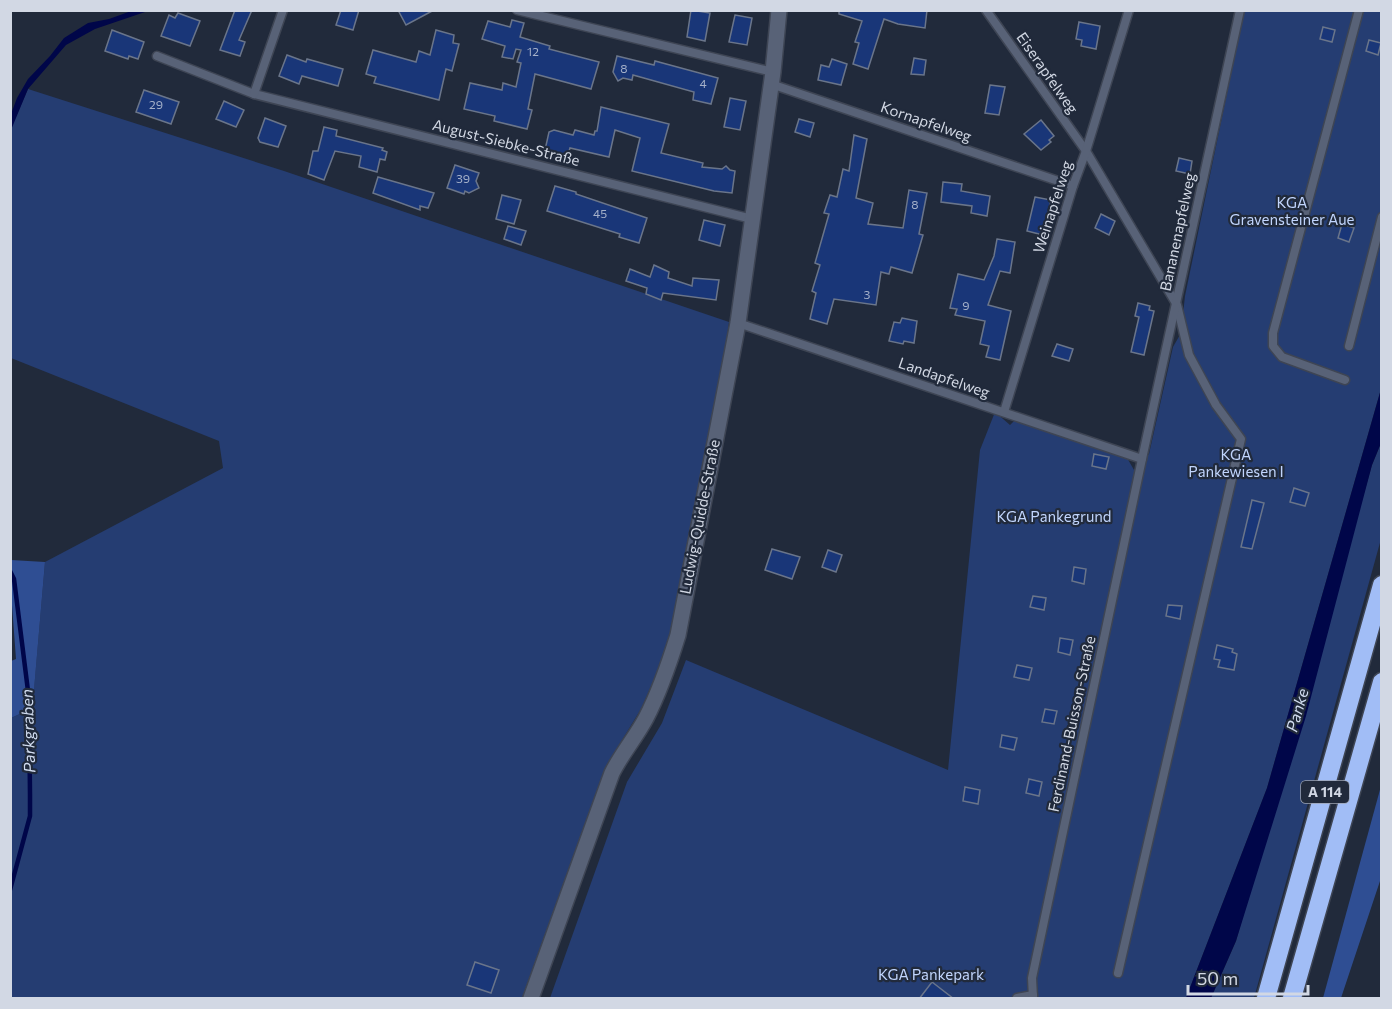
<svg xmlns="http://www.w3.org/2000/svg" width="1392" height="1009" font-family="Commissioner,sans-serif">
  <style>
    .green { fill: #253d72 }
    .forest { fill: #2f4e93 }
    .water { fill: #000649 }
    .lines { fill: none; stroke-linecap: round; stroke-linejoin: round }
    .stream { stroke: #000649; stroke-width: 4.5 }
    .building { fill: #193678; stroke: #6a758a; stroke-width: 1.5 }
    .lane-casing { stroke: #3e4554; stroke-width: 11 }
    .street-casing { stroke: #3e4554; stroke-width: 18 }
    .highway-casing { stroke: #3e4554; stroke-width: 21 }
    .lane { stroke: #586277; stroke-width: 8 }
    .street { stroke: #586277; stroke-width: 15 }
    .highway { stroke: #a1bdf6; stroke-width: 18 }
    .labels { text-anchor: middle; stroke-width: 4.5; stroke-linejoin: round; paint-order: stroke }
    .number-label { font-size: 12px; fill: #a4b0c9 }
    .shield { fill: #212a3b; stroke: #9da4b1; stroke-width: 1.5 }
    .shield-label { font-size: 14px; font-weight: bold; fill: #d2d8e4 }
    .street-label { font-size: 15px; fill: #d2d8e4; stroke: #212a3b }
    .park-label { font-size: 15px; fill: #c1d5fd; stroke: #212a3b }
    .water-label { font-size: 16px; font-style: italic; fill: #d0dbef; stroke: #212a3b }
  </style>
  <rect width="100%" height="100%" fill="#212a3b"/>
  <g class="green">
    <polygon points="1244,11 1381,11 1381,389 1267,788 1186,998 550,998 627,782 662,723 686,660 948,770 980,450 995,412 1010,425 1016,419 1126,456 1134,470 1149,454 1173,347 1181,333 1185,296"/>
    <polygon points="28,89 284,171 729,322 719,393 674,634 641,709 605,768 522,998 11,998 11,718 24,712 32,712 45,562 223,468 219,441 11,358 10,130"/>
    <polygon points="1381,443 1381,539 1254,998 1211,998 1236,941 1372,465"/>
  </g>
  <g class="forest">
    <polygon points="11,560 45,562 32,713 24,712 11,718 11,661 16,659 11,592"/>
    <polygon points="1381,786 1381,878 1341,998 1323,998"/>
  </g>
  <g class="water">
    <polygon points="134,10 148,11 95,29 66,45 28,89 11,130 11,114 17,98 28,79 50,56 64,38 88,23 109,19"/>
    <polygon points="1381,389 1381,443 1372,465 1306,716 1236,941 1211,998 1186,998 1267,788"/>
  </g>
  <g class="lines">
    <polyline class="stream" points="10,571 14,579 29,699 30,794 30,816 10,890"/>
  </g>
  <g class="building">
    <polygon points="235,10 252,10 239,40 245,42 240,56 220,50"/>
    <polygon points="341,10 359,10 353,30 336,25"/>
    <polygon points="398,10 434,10 406,25"/>
    <polygon points="691,10 710,13 705,41 687,37"/>
    <polygon points="839,10 927,10 925,28 898,24 884,19 868,69 853,64 859,43 855,42 862,21 839,14"/>
    <polygon points="178,13 200,21 190,46 161,36 169,15 175,18"/>
    <polygon points="735,15 752,18 747,45 729,42"/>
    <polygon points="512,20 524,23 520,37 550,46 549,49 599,62 591,89 535,74 528,109 532,110 527,129 494,121 495,116 464,109 470,83 502,90 503,83 516,87 521,63 517,62 521,50 516,49 513,59 502,57 505,46 482,39 488,21 510,27"/>
    <polygon points="1079,22 1100,26 1096,49 1081,46 1082,40 1076,39"/>
    <polygon points="1323,27 1335,30 1332,42 1320,39"/>
    <polygon points="112,30 144,42 138,59 129,56 128,59 105,51"/>
    <polygon points="436,30 454,35 453,43 459,44 452,71 446,69 439,100 374,83 376,77 366,74 373,50 416,62 419,51 430,55"/>
    <polygon points="1369,40 1381,43 1378,55 1366,51"/>
    <polygon points="287,55 306,62 307,59 343,69 338,86 302,76 299,84 279,76"/>
    <polygon points="617,56 654,65 655,61 718,78 711,104 693,100 694,92 633,75 632,80 623,78 618,81 613,72"/>
    <polygon points="914,58 926,60 924,75 911,74"/>
    <polygon points="832,59 847,64 841,85 818,80 821,65 829,67"/>
    <polygon points="990,85 1005,87 999,115 985,113"/>
    <polygon points="144,90 179,102 171,124 136,112"/>
    <polygon points="730,98 746,101 740,130 724,127"/>
    <polygon points="224,101 244,110 236,127 216,119"/>
    <polygon points="601,107 669,124 661,153 703,163 702,167 722,169 726,166 730,170 735,171 732,193 714,191 632,171 640,138 615,130 609,157 570,148 568,155 545,150 549,132 554,130 573,135 575,130 594,135 595,131 597,131"/>
    <polygon points="265,118 286,126 278,147 260,142 258,138"/>
    <polygon points="799,119 814,123 810,137 795,132"/>
    <polygon points="1041,120 1054,136 1049,140 1051,142 1041,150 1024,134"/>
    <polygon points="324,127 337,130 336,136 383,148 382,150 387,152 385,160 380,159 377,172 359,167 361,156 335,151 324,180 308,174 313,151 318,151"/>
    <polygon points="854,135 867,139 856,198 873,203 868,224 903,228 909,190 927,193 919,234 923,235 912,273 891,267 889,274 881,272 876,305 834,299 827,324 810,319 816,293 812,291 820,265 815,263 829,214 824,213 830,195 837,197 843,169 849,171"/>
    <polygon points="1179,158 1192,161 1190,174 1176,171"/>
    <polygon points="455,165 479,173 476,181 479,188 469,193 465,191 464,194 447,188"/>
    <polygon points="378,177 434,193 428,208 420,206 420,210 373,193"/>
    <polygon points="943,182 962,184 961,191 990,196 987,216 971,213 972,206 941,202"/>
    <polygon points="555,186 576,192 576,194 647,218 639,243 619,237 620,234 547,211"/>
    <polygon points="502,195 521,200 514,224 496,219"/>
    <polygon points="1035,197 1051,200 1043,235 1027,231"/>
    <polygon points="1101,214 1115,221 1109,235 1095,228"/>
    <polygon points="704,220 725,225 720,246 699,240"/>
    <polygon points="1342,224 1354,228 1349,242 1338,238"/>
    <polygon points="508,226 526,231 521,245 504,239"/>
    <polygon points="997,239 1015,242 1010,273 1000,271 988,305 1011,311 1000,360 986,357 989,346 980,344 985,321 955,315 957,309 950,308 958,274 984,280 994,256"/>
    <polygon points="654,265 669,272 668,278 692,286 693,278 719,280 716,300 663,293 661,300 646,294 647,288 626,281 630,269 650,277"/>
    <polygon points="1138,303 1150,306 1149,310 1154,311 1144,355 1131,352 1139,317 1135,316"/>
    <polygon points="902,318 917,321 914,343 904,341 903,344 889,341 894,322 900,323"/>
    <polygon points="1057,344 1073,349 1069,361 1052,356"/>
    <polygon points="1094,454 1109,457 1106,469 1092,466"/>
    <polygon points="1294,488 1309,493 1305,506 1290,502"/>
    <polygon points="1252,500 1264,503 1252,549 1241,547"/>
    <polygon points="772,549 800,557 792,579 765,570"/>
    <polygon points="828,550 842,555 836,572 822,567"/>
    <polygon points="1074,567 1086,569 1084,584 1072,581"/>
    <polygon points="1033,596 1046,598 1044,610 1030,607"/>
    <polygon points="1168,605 1182,606 1180,619 1166,616"/>
    <polygon points="1060,638 1073,640 1070,655 1058,652"/>
    <polygon points="1217,645 1233,649 1232,652 1237,654 1234,670 1218,667 1220,660 1214,659"/>
    <polygon points="1017,665 1032,668 1029,680 1014,677"/>
    <polygon points="1045,709 1057,711 1054,724 1042,722"/>
    <polygon points="1002,735 1017,738 1014,750 1000,747"/>
    <polygon points="1029,779 1042,782 1039,796 1026,793"/>
    <polygon points="965,787 980,790 978,804 963,801"/>
    <polygon points="475,962 499,970 491,993 467,985"/>
    <polygon points="932,982 954,999 919,999"/>
  </g>
  <g class="lines">
    <g class="lane-casing">
      <g id="lane">
        <polyline points="517,10 773,72"/>
        <polyline points="986,10 1086,151 1177,305 1189,355 1216,405 1241,439 1118,973"/>
        <polyline points="157,56 254,94 752,219"/>
        <polyline points="771,84 1073,186"/>
        <polyline points="254,94 283,10"/>
        <polyline points="738,323 1142,459"/>
        <polyline points="1349,346 1382,217"/>
        <polyline points="1345,380 1282,357 1273,346 1273,333 1359,10"/>
        <polyline points="1004,412 1073,186 1086,151 1129,10"/>
        <polyline points="1017,998 1033,995"/>
        <polyline points="1033,998 1032,978 1142,459 1240,10"/>
      </g>
    </g>
    <g class="street-casing">
      <path id="street" d="M531,998L612,773C622,753 636,737 646,718C660,691 669,664 678,635L738,323L773,72L779,10"/>
    </g>
    <g class="highway-casing">
      <g id="highway">
        <polyline points="1266,998 1382,585"/>
        <polyline points="1292,998 1382,682"/>
      </g>
    </g>
    <use href="#lane" class="lane"/>
    <use href="#street" class="street"/>
    <use href="#highway" class="highway"/>
  </g>
  <g class="labels">
    <g class="number-label">
      <text x="533" y="56">12</text>
      <text x="624" y="73">8</text>
      <text x="703" y="88">4</text>
      <text x="156" y="109">29</text>
      <text x="463" y="183">39</text>
      <text x="915" y="209">8</text>
      <text x="600" y="218">45</text>
      <text x="867" y="299">3</text>
      <text x="966" y="310">9</text>
    </g>
    <rect class="shield" x="1301" y="781" width="48" height="22" rx="4.5"/>
    <g class="shield-label">
      <text x="1325" y="797">A 114</text>
    </g>
    <g class="street-label">
      <text transform="translate(1047 73) rotate(55)" y="5">Eiserapfelweg</text>
      <text transform="translate(926 122) rotate(19)" y="5">Kornapfelweg</text>
      <text transform="translate(506 143) rotate(14)" y="5">August-Siebke-Straße</text>
      <text transform="translate(1053 207) rotate(-72)" y="5">Weinapfelweg</text>
      <text transform="translate(1178 232) rotate(-78)" y="5">Bananenapfelweg</text>
      <text transform="translate(944 378) rotate(19)" y="5">Landapfelweg</text>
      <text transform="translate(700 517) rotate(-79)" y="5">Ludwig-Quidde-Straße</text>
      <text transform="translate(1072 724) rotate(-78)" y="5">Ferdinand-Buisson-Straße</text>
    </g>
    <g class="park-label">
      <text x="1292" y="208">KGA<tspan x="1292" dy="17">Gravensteiner Aue</tspan></text>
      <text x="1236" y="460">KGA<tspan x="1236" dy="17">Pankewiesen I</tspan></text>
      <text x="1054" y="522">KGA Pankegrund</text>
      <text x="931" y="980">KGA Pankepark</text>
    </g>
    <g class="water-label">
      <text transform="translate(1297 710) rotate(-74)" y="6">Panke</text>
      <text transform="translate(28 731) rotate(-92)" y="6">Parkgraben</text>
    </g>
  </g>
  <rect width="1392" height="1009" fill="none" stroke="#d2d8e4" stroke-width="24"/>
  <path d="M1188 985v9h120v-9" fill="none" stroke="#d2d8e4" stroke-width="3"/>
  <text x="1197" y="985" font-size="18" fill="#d2d8e4" stroke="#212a3b" stroke-width="4.5" paint-order="stroke">50 m</text>
</svg>
